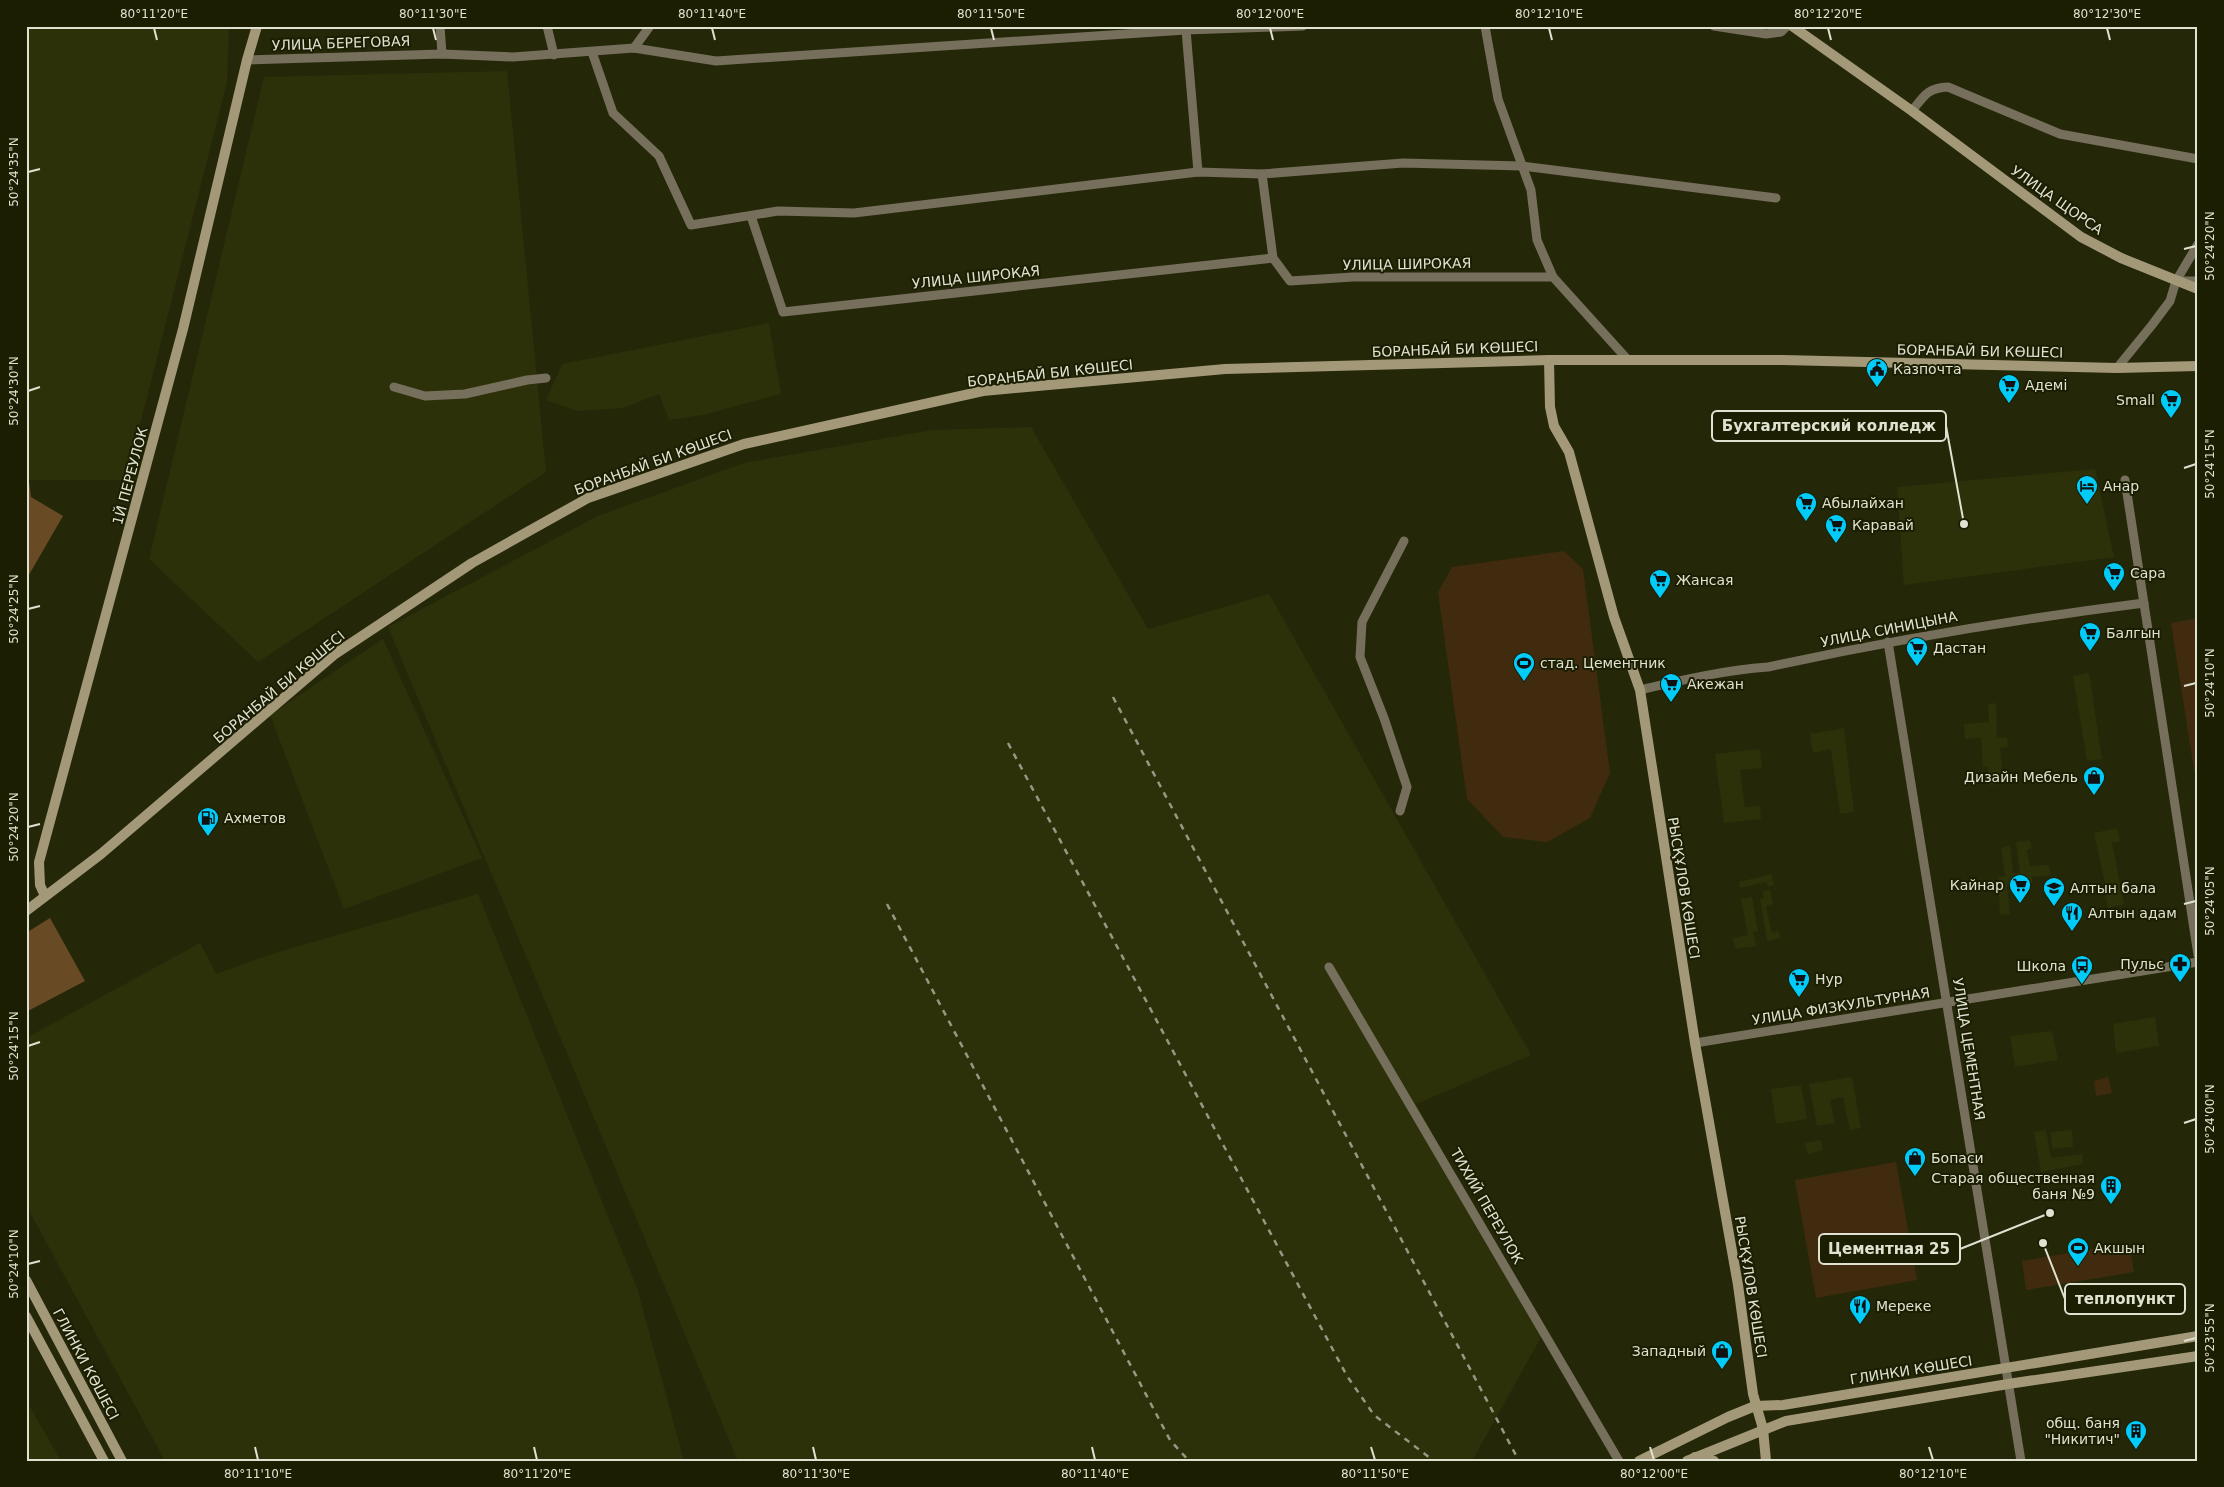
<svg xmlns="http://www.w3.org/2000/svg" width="2224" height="1487" font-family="'DejaVu Sans',sans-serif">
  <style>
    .built { fill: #2d3109 }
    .green { fill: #412b0e }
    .forest { fill: #684a24 }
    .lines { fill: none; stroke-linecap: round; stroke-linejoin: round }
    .street { stroke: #756f5b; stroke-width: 9 }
    .secondary { stroke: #a39979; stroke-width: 10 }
    .rail { stroke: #969882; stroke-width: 2.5; stroke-dasharray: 6 6; stroke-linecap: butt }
    .ticks { fill: none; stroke: #e0e2d1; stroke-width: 2 }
    .labels { text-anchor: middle; stroke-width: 4; stroke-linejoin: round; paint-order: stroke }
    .street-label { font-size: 14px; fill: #e0e2d1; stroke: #1b1e01 }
    .poi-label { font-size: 14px; fill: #e0e2d1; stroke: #1b1e01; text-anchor: start }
    .leader { fill: none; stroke: #e0e2d1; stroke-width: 2 }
    .callout-dot { fill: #e0e2d1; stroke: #1b1e01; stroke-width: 2 }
    .callout { fill: #1b1e01; stroke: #e0e2d1; stroke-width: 2 }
    .callout-label { font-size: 15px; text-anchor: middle; font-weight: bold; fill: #e0e2d1 }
    .neatline { fill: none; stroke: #e0e2d1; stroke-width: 2 }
    .ticks-label { font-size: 12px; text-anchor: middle; fill: #e0e2d1 }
  </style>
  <rect width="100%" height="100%" fill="#252709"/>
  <g class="built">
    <polygon points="26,26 229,26 227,82 126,480 26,480"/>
    <polygon points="507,71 546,472 258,662 149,559 264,77"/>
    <polygon points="769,323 781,394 703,415 669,420 659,394 623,408 577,411 546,400 562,364"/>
    <polygon points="1031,427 1148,629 1269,594 1531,1055 1416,1104 1544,1332 1472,1461 738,1461 388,627 598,516 744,463 932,430"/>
    <polygon points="2095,469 2114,557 1904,585 1897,487"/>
    <polygon points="383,639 482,858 344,909 270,715"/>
    <polygon points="2089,673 2102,759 2087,761 2073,676"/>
    <polygon points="1996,703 1997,738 2007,737 2008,747 2000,748 2003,777 2011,776 2012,783 1989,785 1988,767 1983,767 1981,738 1965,739 1964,724 1989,722 1988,704"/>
    <polygon points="1844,728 1854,812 1840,814 1831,749 1813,753 1810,734"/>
    <polygon points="1760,749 1762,768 1740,770 1745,807 1760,806 1761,819 1724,823 1715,754"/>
    <polygon points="2117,828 2120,841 2112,843 2124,904 2108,908 2103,884 2105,883 2094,833"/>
    <polygon points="2030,840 2032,848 2027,850 2030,866 2049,865 2051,875 2032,877 2032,883 2007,887 2010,914 2000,915 1998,877 2005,876 2001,848 2010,846 2013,873 2020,873 2016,842"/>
    <polygon points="1771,874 1774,885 1768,887 1766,882 1740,888 1739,882"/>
    <polygon points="1770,890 1773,904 1766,906 1772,933 1779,931 1780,938 1767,941 1760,899 1764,898 1762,891"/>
    <polygon points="478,894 637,1288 684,1461 165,1461 26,1205 26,1038 200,943 216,974 272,954"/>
    <polygon points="1752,897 1758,931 1753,932 1756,946 1736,949 1733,938 1748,935 1741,899"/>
    <polygon points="2155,1017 2159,1046 2116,1053 2113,1024"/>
    <polygon points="2052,1031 2058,1060 2015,1067 2010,1036"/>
    <polygon points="1852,1077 1861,1128 1850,1130 1843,1097 1830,1100 1835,1123 1817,1126 1809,1084"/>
    <polygon points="1801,1085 1807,1119 1776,1124 1771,1089"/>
    <polygon points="2046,1130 2051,1158 2082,1154 2083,1164 2041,1172 2034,1132"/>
    <polygon points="2072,1130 2073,1147 2052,1149 2051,1132"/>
    <polygon points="1821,1140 1823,1150 1808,1154 1805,1143"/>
    <polygon points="26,1400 61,1461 26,1461"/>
  </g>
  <g class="green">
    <polygon points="1564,551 1583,569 1610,773 1590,818 1547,842 1503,837 1467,799 1438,592 1452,567"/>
    <polygon points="2198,618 2198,795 2171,623"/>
    <polygon points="2108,1077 2112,1093 2096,1096 2094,1081"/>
    <polygon points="1896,1162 1917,1280 1816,1298 1795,1180"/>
    <polygon points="2129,1243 2134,1272 2026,1290 2022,1261"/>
  </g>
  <g class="forest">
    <polygon points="26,457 31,497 63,516 26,580"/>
    <polygon points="50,918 85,981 26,1012 26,933"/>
  </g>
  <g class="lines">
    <g class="street">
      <polyline points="440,26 442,54"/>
      <polyline points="547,26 554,55"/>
      <polyline points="1485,26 1498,99 1531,190 1537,240 1553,277 1628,360"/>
      <polyline points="1714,26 1766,34 1781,32 1787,26"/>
      <polyline points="1186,30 1198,172"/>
      <polyline points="634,48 650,26"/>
      <polyline points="592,52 613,113 659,156 691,225 778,211 854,213 1198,172 1262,174 1403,163 1522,166 1776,198"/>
      <polyline points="247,60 442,54 513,57 634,48 716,61 1186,30 1303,26"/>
      <path d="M1912,111C1924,96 1927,88 1948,87L2060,134L2198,159"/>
      <polyline points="1262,174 1273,258 1290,281 1353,277 1553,277"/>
      <polyline points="751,216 783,312 1273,258"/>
      <polyline points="2181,281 2198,281"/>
      <polyline points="2117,368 2152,325 2170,301 2176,281 2198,244"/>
      <polyline points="394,387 425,396 465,394 527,380 546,378"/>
      <polyline points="2125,480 2198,955"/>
      <polyline points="1888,642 2021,1461"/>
      <path d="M1640,690C1682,680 1725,670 1768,667C1893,640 2018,619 2144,603"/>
      <polyline points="1400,811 1407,787 1384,718 1360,657 1362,622 1404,541"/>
      <polyline points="1329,967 1619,1461"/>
      <polyline points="1695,1043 2198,962"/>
    </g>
    <g class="secondary">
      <polyline points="1792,26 1912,111 2081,237 2121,258 2198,289"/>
      <polyline points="1549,360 1550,407 1554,426 1569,452 1614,617 1640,690 1695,1043 1738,1285 1753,1394 1763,1429 1766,1461"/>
      <polyline points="45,896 40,885 39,862 183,329 247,60 257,26"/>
      <polyline points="26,911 101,854 335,654 472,563 588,498 744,444 983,391 1225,369 1549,360 1783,360 2117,368 2198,366"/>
      <polyline points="26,1280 122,1461"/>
      <polyline points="26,1316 104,1461"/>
      <polyline points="1695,1457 1714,1461"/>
      <polyline points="1639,1461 1728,1417 1755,1406 1783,1405 2198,1336"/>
      <polyline points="1687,1461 1786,1421 2008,1384 2198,1356"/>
    </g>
    <g class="rail">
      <polyline points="1113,697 1519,1461"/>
      <polyline points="1008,743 1347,1376 1374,1415 1434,1461"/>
      <polyline points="887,904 1170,1440 1189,1461"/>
    </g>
  </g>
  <path class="ticks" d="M154,28L157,40M433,28L436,40M712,28L715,40M991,28L994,40M1270,28L1273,40M1549,28L1552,40M1828,28L1831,40M2107,28L2110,40M28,172L40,169M2184,249L2196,246M28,391L40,387M2184,468L2196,464M28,609L40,606M2184,686L2196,683M28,827L40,824M2184,904L2196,901M28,1046L40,1042M2184,1123L2196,1119M28,1264L40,1261M2184,1341L2196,1338M255,1447L258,1460M534,1447L537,1460M813,1447L816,1460M1092,1447L1095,1460M1371,1447L1375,1460M1650,1447L1654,1460M1929,1447L1933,1460"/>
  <defs>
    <g id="civic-pin" transform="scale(1.125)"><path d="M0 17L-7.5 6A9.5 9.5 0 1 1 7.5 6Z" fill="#00cbf9" stroke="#1b1e01"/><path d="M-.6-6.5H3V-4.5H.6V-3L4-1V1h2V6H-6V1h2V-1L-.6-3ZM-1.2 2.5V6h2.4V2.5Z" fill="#111"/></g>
    <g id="supermarket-pin" transform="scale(1.125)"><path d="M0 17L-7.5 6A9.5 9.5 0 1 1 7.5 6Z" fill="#00cbf9" stroke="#1b1e01"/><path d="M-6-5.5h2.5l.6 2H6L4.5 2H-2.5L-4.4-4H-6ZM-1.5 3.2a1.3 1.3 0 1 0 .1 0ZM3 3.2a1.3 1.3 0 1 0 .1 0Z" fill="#111"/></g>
    <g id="hotel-pin" transform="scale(1.125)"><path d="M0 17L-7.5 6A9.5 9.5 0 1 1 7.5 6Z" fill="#00cbf9" stroke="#1b1e01"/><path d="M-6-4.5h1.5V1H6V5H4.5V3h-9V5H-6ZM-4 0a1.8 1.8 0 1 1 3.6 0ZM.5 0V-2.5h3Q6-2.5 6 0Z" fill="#111"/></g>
    <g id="stadium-pin" transform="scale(1.125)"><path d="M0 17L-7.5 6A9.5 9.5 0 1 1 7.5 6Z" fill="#00cbf9" stroke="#1b1e01"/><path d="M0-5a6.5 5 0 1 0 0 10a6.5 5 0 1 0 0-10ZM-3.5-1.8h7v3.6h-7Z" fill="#111"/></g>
    <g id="shop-pin" transform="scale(1.125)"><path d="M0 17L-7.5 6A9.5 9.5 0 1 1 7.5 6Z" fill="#00cbf9" stroke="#1b1e01"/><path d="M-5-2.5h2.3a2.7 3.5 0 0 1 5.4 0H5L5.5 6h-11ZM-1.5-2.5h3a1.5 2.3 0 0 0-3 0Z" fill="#111"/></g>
    <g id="fuel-pin" transform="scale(1.125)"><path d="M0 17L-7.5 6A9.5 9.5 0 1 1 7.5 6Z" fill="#00cbf9" stroke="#1b1e01"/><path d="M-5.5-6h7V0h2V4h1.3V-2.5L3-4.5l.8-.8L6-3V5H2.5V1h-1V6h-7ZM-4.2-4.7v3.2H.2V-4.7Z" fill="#111"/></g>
    <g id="school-pin" transform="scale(1.125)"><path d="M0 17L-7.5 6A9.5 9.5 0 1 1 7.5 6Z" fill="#00cbf9" stroke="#1b1e01"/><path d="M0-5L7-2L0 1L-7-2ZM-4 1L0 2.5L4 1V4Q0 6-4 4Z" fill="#111"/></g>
    <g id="restaurant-pin" transform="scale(1.125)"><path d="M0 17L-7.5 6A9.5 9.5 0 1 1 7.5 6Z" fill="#00cbf9" stroke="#1b1e01"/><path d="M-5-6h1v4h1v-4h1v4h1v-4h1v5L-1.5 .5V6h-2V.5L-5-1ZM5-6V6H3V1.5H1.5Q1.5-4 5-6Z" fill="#111"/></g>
    <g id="pharmacy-pin" transform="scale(1.125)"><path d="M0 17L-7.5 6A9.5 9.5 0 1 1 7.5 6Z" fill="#00cbf9" stroke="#1b1e01"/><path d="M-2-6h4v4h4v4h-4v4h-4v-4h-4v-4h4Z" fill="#111"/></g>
    <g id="bus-pin" transform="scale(1.125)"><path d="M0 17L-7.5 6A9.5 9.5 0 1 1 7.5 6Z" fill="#00cbf9" stroke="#1b1e01"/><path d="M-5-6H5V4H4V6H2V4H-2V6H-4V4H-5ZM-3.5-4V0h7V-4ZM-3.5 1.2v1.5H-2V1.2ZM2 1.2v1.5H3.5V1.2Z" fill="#111"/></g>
    <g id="building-pin" transform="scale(1.125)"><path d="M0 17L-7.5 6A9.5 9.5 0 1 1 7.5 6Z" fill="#00cbf9" stroke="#1b1e01"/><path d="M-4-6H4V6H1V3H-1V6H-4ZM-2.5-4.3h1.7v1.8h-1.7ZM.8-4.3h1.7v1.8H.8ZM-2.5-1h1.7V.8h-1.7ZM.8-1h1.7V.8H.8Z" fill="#111"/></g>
  </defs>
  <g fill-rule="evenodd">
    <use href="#civic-pin" x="1877" y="369"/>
    <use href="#supermarket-pin" x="2009" y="385"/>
    <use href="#supermarket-pin" x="2171" y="400"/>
    <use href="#hotel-pin" x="2087" y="486"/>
    <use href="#supermarket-pin" x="1806" y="503"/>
    <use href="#supermarket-pin" x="1836" y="525"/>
    <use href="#supermarket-pin" x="2114" y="573"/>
    <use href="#supermarket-pin" x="1660" y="580"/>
    <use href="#supermarket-pin" x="2090" y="633"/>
    <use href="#supermarket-pin" x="1917" y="648"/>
    <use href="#stadium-pin" x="1524" y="663"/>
    <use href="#supermarket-pin" x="1671" y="684"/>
    <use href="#shop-pin" x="2094" y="777"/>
    <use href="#fuel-pin" x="208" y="818"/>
    <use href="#supermarket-pin" x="2020" y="885"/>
    <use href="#school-pin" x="2054" y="888"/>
    <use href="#restaurant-pin" x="2072" y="913"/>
    <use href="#pharmacy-pin" x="2180" y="964"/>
    <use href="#bus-pin" x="2082" y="966"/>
    <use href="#supermarket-pin" x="1799" y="979"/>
    <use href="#shop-pin" x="1915" y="1158"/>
    <use href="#building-pin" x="2111" y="1186"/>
    <use href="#stadium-pin" x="2078" y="1248"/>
    <use href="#restaurant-pin" x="1860" y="1306"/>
    <use href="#shop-pin" x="1722" y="1351"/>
    <use href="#building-pin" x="2136" y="1431"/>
  </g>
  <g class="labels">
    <g class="street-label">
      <text transform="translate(341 43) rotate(-2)" y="5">УЛИЦА БЕРЕГОВАЯ</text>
      <text transform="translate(2057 200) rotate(35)" y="5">УЛИЦА ЩОРСА</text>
      <text transform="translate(1407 264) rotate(-1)" y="5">УЛИЦА ШИРОКАЯ</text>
      <text transform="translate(976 277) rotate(-6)" y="5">УЛИЦА ШИРОКАЯ</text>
      <text transform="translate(1455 349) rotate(-2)" y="5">БОРАНБАЙ БИ КӨШЕСІ</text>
      <text transform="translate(1980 351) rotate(1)" y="5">БОРАНБАЙ БИ КӨШЕСІ</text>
      <text transform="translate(1050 373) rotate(-6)" y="5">БОРАНБАЙ БИ КӨШЕСІ</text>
      <text transform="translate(653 462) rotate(-20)" y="5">БОРАНБАЙ БИ КӨШЕСІ</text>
      <text transform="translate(130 476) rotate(-75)" y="5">1Й ПЕРЕУЛОК</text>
      <text transform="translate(1889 629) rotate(-11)" y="5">УЛИЦА СИНИЦЫНА</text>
      <text transform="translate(279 687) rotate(-40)" y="5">БОРАНБАЙ БИ КӨШЕСІ</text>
      <text transform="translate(1684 888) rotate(81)" y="5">РЫСҚҰЛОВ КӨШЕСІ</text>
      <text transform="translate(1841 1006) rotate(-9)" y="5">УЛИЦА ФИЗКУЛЬТУРНАЯ</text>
      <text transform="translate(1969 1049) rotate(81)" y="5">УЛИЦА ЦЕМЕНТНАЯ</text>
      <text transform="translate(1487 1206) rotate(60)" y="5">ТИХИЙ ПЕРЕУЛОК</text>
      <text transform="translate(1751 1287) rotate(81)" y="5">РЫСҚҰЛОВ КӨШЕСІ</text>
      <text transform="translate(86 1364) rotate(62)" y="5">ГЛИНКИ КӨШЕСІ</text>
      <text transform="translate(1911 1370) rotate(-9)" y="5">ГЛИНКИ КӨШЕСІ</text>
    </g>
    <g class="poi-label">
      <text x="1893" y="374">Казпочта</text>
      <text x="2025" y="390">Адемi</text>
      <text x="2155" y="405" text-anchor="end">Small</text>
      <text x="2103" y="491">Анар</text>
      <text x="1822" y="508">Абылайхан</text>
      <text x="1852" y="530">Каравай</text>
      <text x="2130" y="578">Сара</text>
      <text x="1676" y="585">Жансая</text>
      <text x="2106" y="638">Балгын</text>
      <text x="1933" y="653">Дастан</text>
      <text x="1540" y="668">стад. Цементник</text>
      <text x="1687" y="689">Акежан</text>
      <text x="2078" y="782" text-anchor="end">Дизайн Мебель</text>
      <text x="224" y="823">Ахметов</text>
      <text x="2004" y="890" text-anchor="end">Кайнар</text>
      <text x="2070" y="893">Алтын бала</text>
      <text x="2088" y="918">Алтын адам</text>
      <text x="2164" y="969" text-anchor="end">Пульс</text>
      <text x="2066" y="971" text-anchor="end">Школа</text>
      <text x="1815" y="984">Нур</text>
      <text x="1931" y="1163">Бопаси</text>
      <text x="2095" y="1183" text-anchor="end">Старая общественная<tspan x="2095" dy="16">баня №9</tspan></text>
      <text x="2094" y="1253">Акшын</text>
      <text x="1876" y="1311">Мереке</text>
      <text x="1706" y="1356" text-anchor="end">Западный</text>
      <text x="2120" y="1428" text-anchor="end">общ. баня<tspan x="2120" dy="16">"Никитич"</tspan></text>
    </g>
  </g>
  <path class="leader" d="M1964 524L1946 426M2050 1213L1960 1249M2043 1243L2065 1299"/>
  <g class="callout-dot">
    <circle cx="1964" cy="524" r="5"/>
    <circle cx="2050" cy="1213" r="5"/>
    <circle cx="2043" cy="1243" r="5"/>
  </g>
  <g class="callout">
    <rect x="1712" y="411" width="234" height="30" rx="5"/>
    <rect x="1819" y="1234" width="141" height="30" rx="5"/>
    <rect x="2065" y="1284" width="120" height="30" rx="5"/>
  </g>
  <g class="callout-label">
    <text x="1829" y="431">Бухгалтерский колледж</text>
    <text x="1889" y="1254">Цементная 25</text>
    <text x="2125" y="1304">теплопункт</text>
  </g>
  <rect width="2224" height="1487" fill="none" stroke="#1b1e01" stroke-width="55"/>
  <rect x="28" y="28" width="2168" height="1432" class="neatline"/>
  <g class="ticks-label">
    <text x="154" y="18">80°11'20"E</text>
    <text x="433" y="18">80°11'30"E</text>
    <text x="712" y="18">80°11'40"E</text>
    <text x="991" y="18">80°11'50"E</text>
    <text x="1270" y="18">80°12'00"E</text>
    <text x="1549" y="18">80°12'10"E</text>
    <text x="1828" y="18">80°12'20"E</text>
    <text x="2107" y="18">80°12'30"E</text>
    <text transform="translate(14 172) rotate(-90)" y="4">50°24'35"N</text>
    <text transform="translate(2210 246) rotate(-90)" y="4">50°24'20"N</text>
    <text transform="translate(14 391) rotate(-90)" y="4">50°24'30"N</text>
    <text transform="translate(2210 464) rotate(-90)" y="4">50°24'15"N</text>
    <text transform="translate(14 609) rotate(-90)" y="4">50°24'25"N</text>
    <text transform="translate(2210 683) rotate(-90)" y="4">50°24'10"N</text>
    <text transform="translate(14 827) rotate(-90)" y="4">50°24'20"N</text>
    <text transform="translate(2210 901) rotate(-90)" y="4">50°24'05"N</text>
    <text transform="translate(14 1046) rotate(-90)" y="4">50°24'15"N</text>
    <text transform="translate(2210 1119) rotate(-90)" y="4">50°24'00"N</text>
    <text transform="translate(14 1264) rotate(-90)" y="4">50°24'10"N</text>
    <text transform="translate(2210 1338) rotate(-90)" y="4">50°23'55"N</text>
    <text x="258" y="1478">80°11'10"E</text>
    <text x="537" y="1478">80°11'20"E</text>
    <text x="816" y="1478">80°11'30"E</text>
    <text x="1095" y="1478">80°11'40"E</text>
    <text x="1375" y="1478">80°11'50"E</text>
    <text x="1654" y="1478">80°12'00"E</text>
    <text x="1933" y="1478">80°12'10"E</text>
  </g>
</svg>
